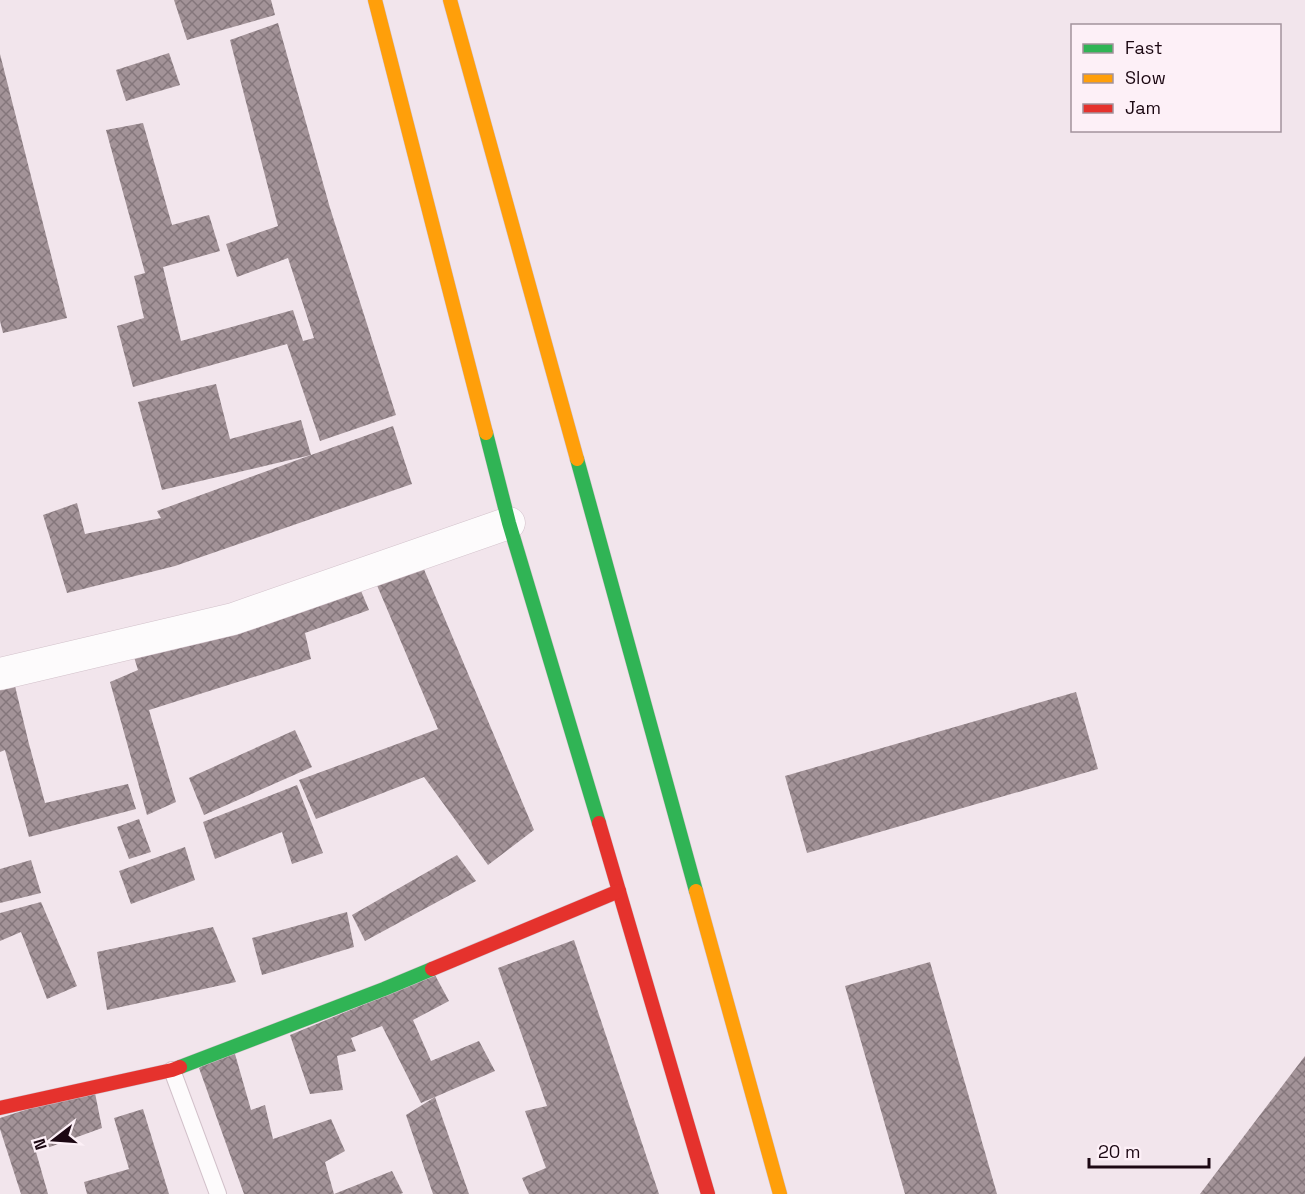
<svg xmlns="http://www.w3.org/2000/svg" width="1305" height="1194" font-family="'Space Grotesk',sans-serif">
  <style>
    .building { fill: url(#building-cross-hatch) }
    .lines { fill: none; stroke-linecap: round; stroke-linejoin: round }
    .lane-casing { stroke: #d2c1ca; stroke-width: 18 }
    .street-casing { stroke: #d2c1ca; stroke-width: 33 }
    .fast-casing { stroke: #d2c1ca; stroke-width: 15 }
    .slow-casing { stroke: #d2c1ca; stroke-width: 15 }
    .jam-casing { stroke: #d2c1ca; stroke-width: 15 }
    .lane { stroke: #fdfbfc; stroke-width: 16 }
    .street { stroke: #fdfbfc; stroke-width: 32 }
    .fast { stroke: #30b455; stroke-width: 14 }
    .slow { stroke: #ff9f0a; stroke-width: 14 }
    .jam { stroke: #e5322d; stroke-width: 14 }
  </style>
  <defs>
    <pattern id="building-cross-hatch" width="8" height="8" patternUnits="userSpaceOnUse" patternTransform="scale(1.5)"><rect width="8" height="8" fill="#a39398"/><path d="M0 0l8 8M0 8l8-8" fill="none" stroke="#84767b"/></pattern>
  </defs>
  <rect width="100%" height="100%" fill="#f2e5ec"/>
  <g class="building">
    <polygon points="174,0 271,0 275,15 187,40"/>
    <polygon points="278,23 330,208 396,415 320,441 287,344 133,387 117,326 144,318 134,276 145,273 106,130 143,123 172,225 209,215 220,251 163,267 181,341 293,310 303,341 314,338 288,258 237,277 226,244 278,226 230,40"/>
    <polygon points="169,53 180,85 126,101 116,70"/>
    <polygon points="0,54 67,318 3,333 0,321"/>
    <polygon points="216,384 230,439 301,420 311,455 393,426 412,484 175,566 67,593 43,515 77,503 85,534 161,518 157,511 311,455 162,490 138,402"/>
    <polygon points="423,567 534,830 488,865 424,777 316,819 299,780 438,729 376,583"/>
    <polygon points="359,586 369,610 305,633 311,659 149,710 176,802 147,815 110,682 138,670 134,657"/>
    <polygon points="14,682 29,744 45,803 128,784 136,809 29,837 5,750 0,752 0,685"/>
    <polygon points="1076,692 1098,769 807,853 785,776"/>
    <polygon points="295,730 312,767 204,815 189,778"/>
    <polygon points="297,785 323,853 292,864 282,832 215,859 203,822"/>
    <polygon points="139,819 151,852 129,859 117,827"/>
    <polygon points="185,847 195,880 131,904 119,871"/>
    <polygon points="457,855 476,881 365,941 352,915"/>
    <polygon points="31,860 41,893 0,903 0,869"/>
    <polygon points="41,902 77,986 47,999 21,932 0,941 0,913"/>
    <polygon points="347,912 354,947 262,975 252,938"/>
    <polygon points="213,927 236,982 107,1010 97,952"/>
    <polygon points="574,940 659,1194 529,1194 522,1178 546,1168 525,1111 547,1106 498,968"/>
    <polygon points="930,962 997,1194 905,1194 845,986"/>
    <polygon points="435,975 449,1001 413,1020 431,1061 479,1041 495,1071 435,1097 469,1194 433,1194 406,1115 435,1097 421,1103 382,1026 351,1038 356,1051 337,1056 343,1090 310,1094 290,1035"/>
    <polygon points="233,1047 251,1110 265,1105 273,1139 331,1119 345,1151 325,1162 334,1194 392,1171 403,1193 400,1194 244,1194 199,1068"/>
    <polygon points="1305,1056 1305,1194 1200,1194"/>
    <polygon points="94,1088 102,1128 36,1152 48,1194 21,1194 0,1129 0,1118"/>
    <polygon points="143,1109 169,1194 87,1194 84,1182 129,1169 114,1118"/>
  </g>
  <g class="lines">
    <g class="lane-casing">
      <polyline id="lane" points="172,1070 218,1194"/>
    </g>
    <g class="street-casing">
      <polyline id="street" points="0,674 233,619 509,523"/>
    </g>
    <g class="fast-casing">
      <g id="fast">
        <polyline points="486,433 509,523 599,823"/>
        <polyline points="577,459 696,891"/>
        <polyline points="180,1067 384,989 432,969"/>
      </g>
    </g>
    <g class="slow-casing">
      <g id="slow">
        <polyline points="375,0 486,433"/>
        <polyline points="450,0 577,459"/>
        <polyline points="696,891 780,1194"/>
      </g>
    </g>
    <g class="jam-casing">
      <g id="jam">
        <polyline points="599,823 708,1194"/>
        <polyline points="432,969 619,891"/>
        <polyline points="0,1108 172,1070 180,1067"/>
      </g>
    </g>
    <use href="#lane" class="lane"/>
    <use href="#street" class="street"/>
    <use href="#fast" class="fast"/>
    <use href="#slow" class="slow"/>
    <use href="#jam" class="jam"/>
  </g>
  <rect x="1071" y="24" width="210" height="108" fill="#fdf0f7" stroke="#a3939c" stroke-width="1.5"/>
  <rect x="1083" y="44" width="30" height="9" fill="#30b455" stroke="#a3939c" stroke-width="1.5"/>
  <text x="1125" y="54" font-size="18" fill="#1c0813">Fast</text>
  <rect x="1083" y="74" width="30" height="9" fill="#ff9f0a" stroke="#a3939c" stroke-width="1.5"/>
  <text x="1125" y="84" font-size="18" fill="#1c0813">Slow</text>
  <rect x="1083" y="104" width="30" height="9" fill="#e5322d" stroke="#a3939c" stroke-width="1.5"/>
  <text x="1125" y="114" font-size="18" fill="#1c0813">Jam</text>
  <g transform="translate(54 1140) rotate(253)" stroke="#fdf0f7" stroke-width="4.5" paint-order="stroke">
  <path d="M0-4.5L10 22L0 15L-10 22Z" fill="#1c0813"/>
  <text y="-9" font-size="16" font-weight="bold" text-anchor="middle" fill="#1c0813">N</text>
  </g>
  <path d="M1089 1158v9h120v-9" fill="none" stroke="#1c0813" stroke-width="3"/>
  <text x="1098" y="1158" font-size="18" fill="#1c0813" stroke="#fdf0f7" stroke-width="4.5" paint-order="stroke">20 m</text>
</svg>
